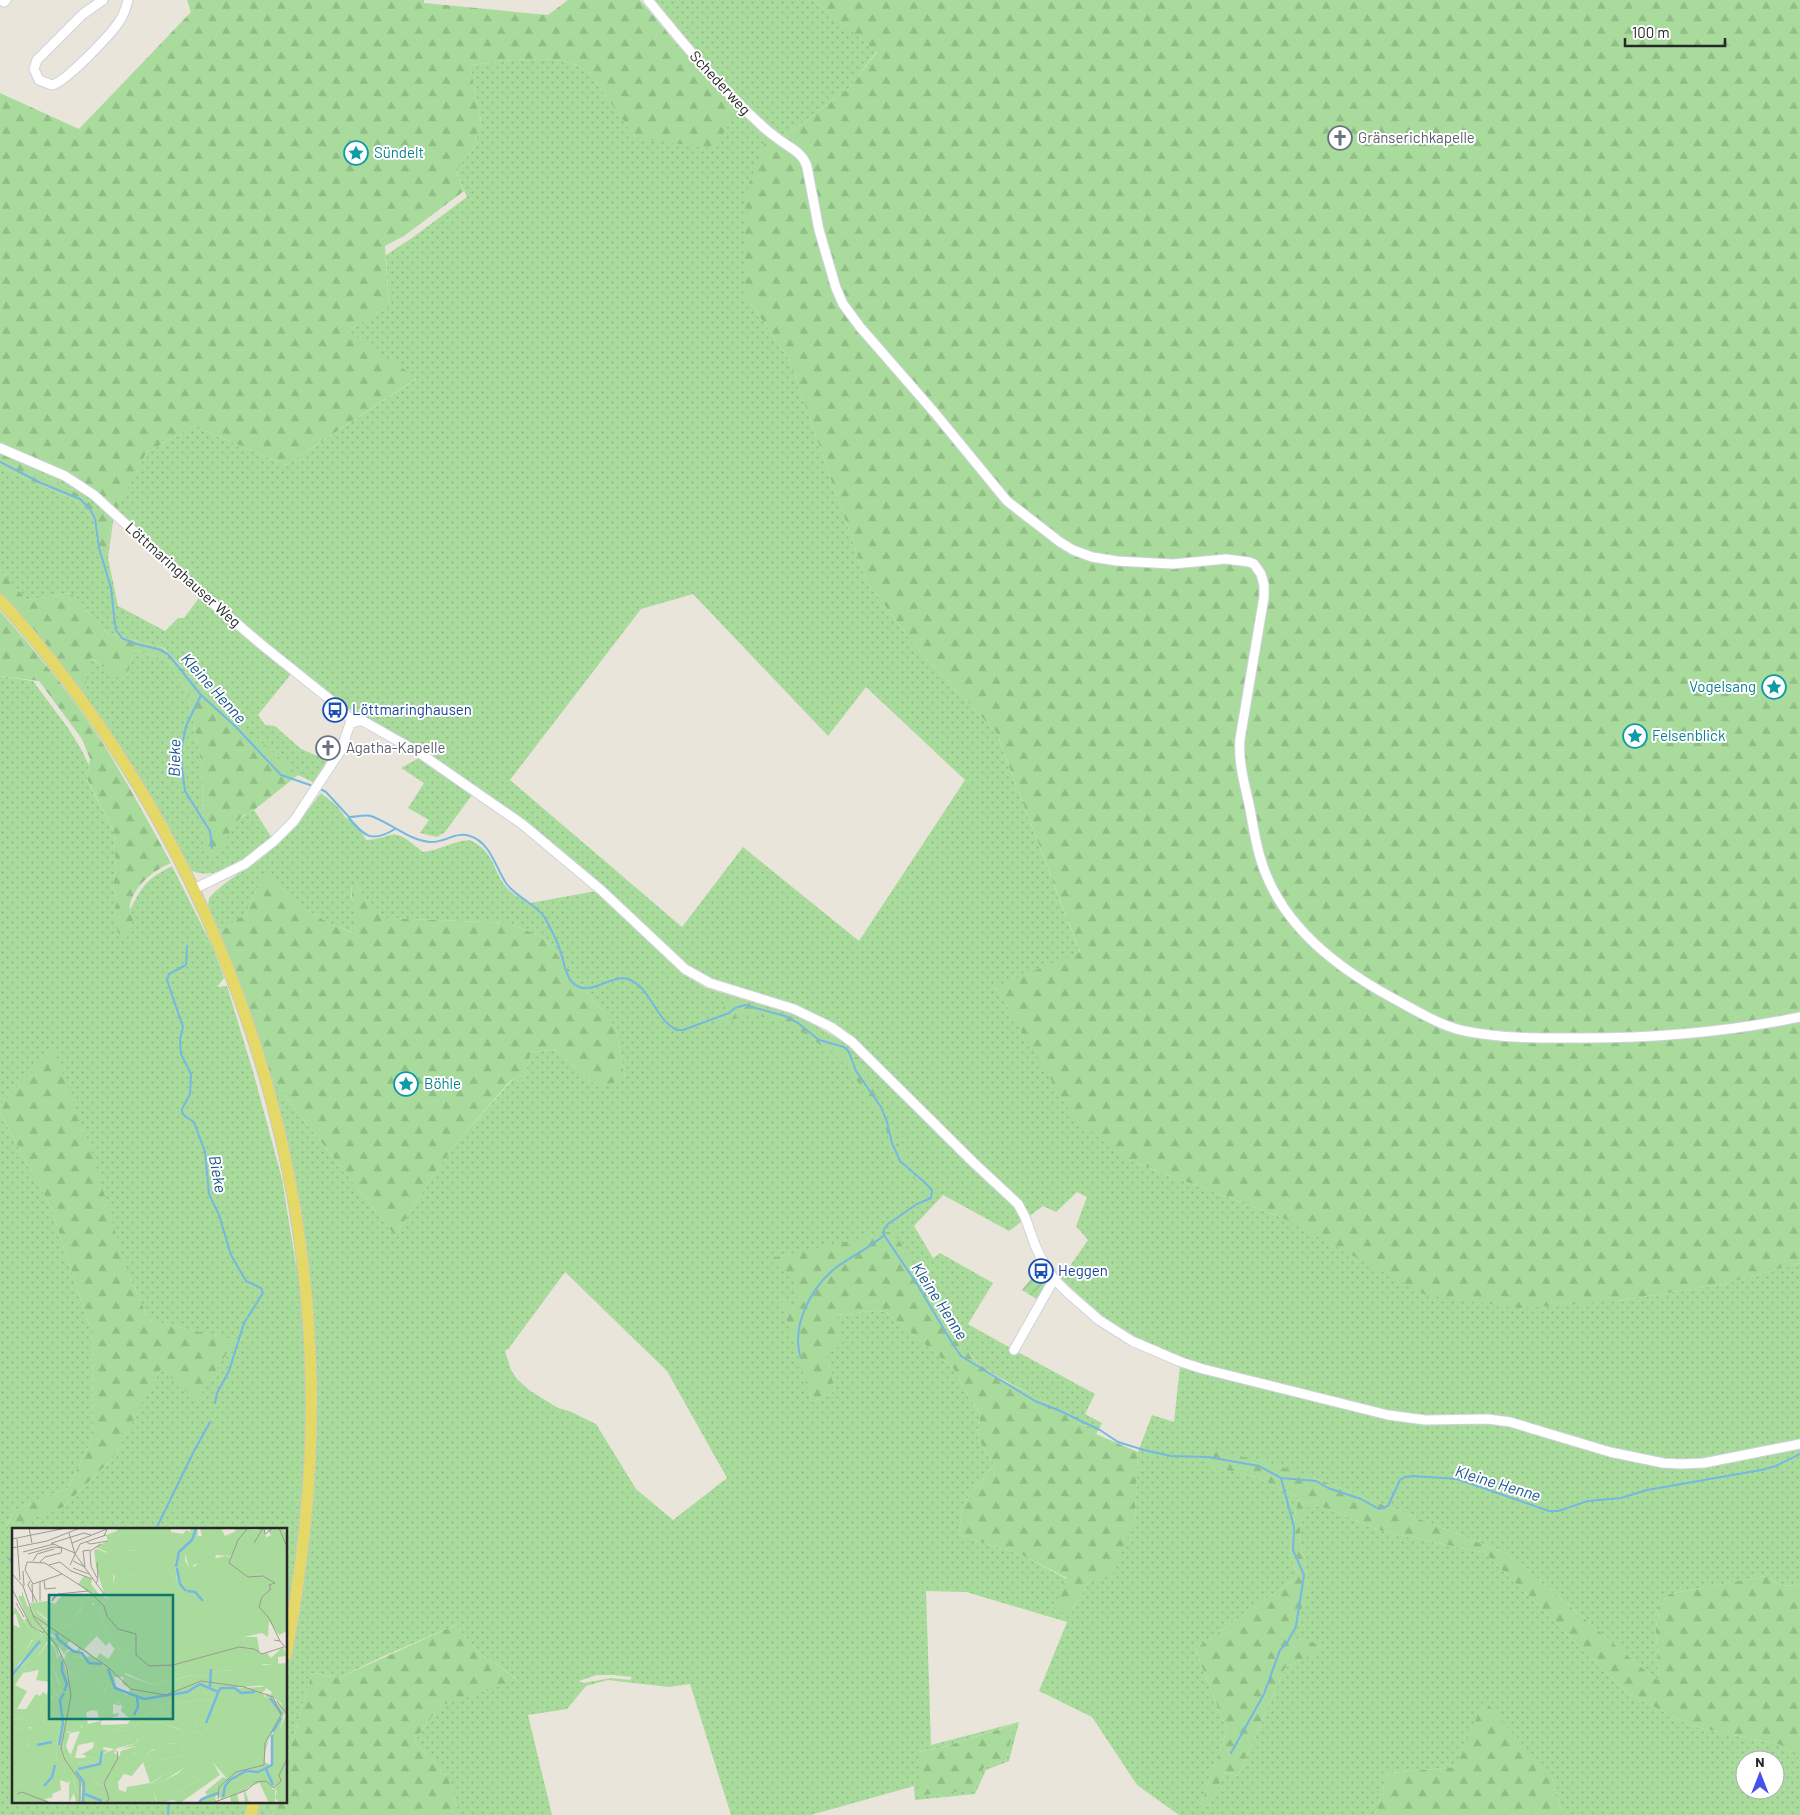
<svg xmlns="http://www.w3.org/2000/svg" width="1800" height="1815" font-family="Barlow,sans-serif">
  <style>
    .grass { fill: url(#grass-dots); fill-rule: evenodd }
    .forest { fill: url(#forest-firs) }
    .garden { fill: url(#garden-furrows) }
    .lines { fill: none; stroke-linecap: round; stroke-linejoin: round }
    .stream { stroke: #76b7e3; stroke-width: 2 }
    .minor-casing { stroke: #d0d1e0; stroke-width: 11 }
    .major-casing { stroke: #c7c7c7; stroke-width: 13 }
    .minor { stroke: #fff; stroke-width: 9 }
    .major { stroke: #e4d866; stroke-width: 11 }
    .labels { text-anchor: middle; stroke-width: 4; stroke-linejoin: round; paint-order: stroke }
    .street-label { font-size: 15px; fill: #282828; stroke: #fff }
    .worship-label { font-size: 15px; fill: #5b616d; stroke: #fff; text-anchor: start }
    .culture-label { font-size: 15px; fill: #0d838f; stroke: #fff; text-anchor: start }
    .transit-label { font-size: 15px; fill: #164399; stroke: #fff; text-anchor: start }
    .water-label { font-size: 16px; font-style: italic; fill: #18548c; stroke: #fff }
    .inset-river { fill: none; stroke: #76b7e3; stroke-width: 2.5 }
    .inset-road { fill: none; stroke: #9c9993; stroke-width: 1 }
    .view { fill: #0f766e; fill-opacity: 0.15; stroke: #0f766e; stroke-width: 2.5 }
    .inset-edge { fill: none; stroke: #282828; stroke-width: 2.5 }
  </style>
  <defs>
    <pattern id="grass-dots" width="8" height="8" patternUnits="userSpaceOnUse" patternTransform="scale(1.25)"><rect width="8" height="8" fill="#a9dc9c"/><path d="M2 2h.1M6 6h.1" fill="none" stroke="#91bd86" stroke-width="1.8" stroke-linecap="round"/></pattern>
    <pattern id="forest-firs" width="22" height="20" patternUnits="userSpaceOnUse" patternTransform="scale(1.25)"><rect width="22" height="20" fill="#a9dc9c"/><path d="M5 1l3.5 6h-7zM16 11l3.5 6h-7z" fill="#91bd86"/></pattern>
    <pattern id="garden-furrows" width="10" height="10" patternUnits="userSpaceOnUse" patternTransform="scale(1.25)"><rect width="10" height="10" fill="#a9dc9c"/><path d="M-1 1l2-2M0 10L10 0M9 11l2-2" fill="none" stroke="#91bd86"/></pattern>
  </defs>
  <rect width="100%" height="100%" fill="#e9e5db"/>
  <g class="grass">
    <path d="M654,0H813L877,51L849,88L788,134L777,136L745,295L789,359L867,582L916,647L996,732L1080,953L995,988L1126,1159L1281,1217L1618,1301L1724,1284L1800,1263V1585L1782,1586L1765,1576L1669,1594L1658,1608L1656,1631L1659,1680L1654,1678L1508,1554L1313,1477L1211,1466L1256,1477L1298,1497L1289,1554L1299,1576L1195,1649L1227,1730L1201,1804L1208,1807L1225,1772L1238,1776L1285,1668L1326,1646L1293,1638L1308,1586L1305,1559L1299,1540L1304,1507L1318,1505L1382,1531L1485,1553L1627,1693L1691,1726L1781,1745L1800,1758V1815H1563L1552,1778L1456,1767L1388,1773L1375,1815H1179L1137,1785L1092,1717L1039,1691L1067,1622L966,1592L926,1591L931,1745L1019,1722L1009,1761L986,1770L975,1794L915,1800L914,1786L811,1815H731L690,1684L669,1687L608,1680L586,1686L567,1709L528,1715L552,1815H459L449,1779L414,1741L440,1706L517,1679L477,1651L455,1625L382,1657L339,1678L312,1673L286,1763V1529H14V1801H275L272,1815H0V1113L51,1208L92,1334L93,1437L68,1488L13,1511L7,1526L62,1508L113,1458L161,1368L234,1340L149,1320L126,1269L54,1051L0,1105V676L33,681L68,728L81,749L89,765L87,780L114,832L116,869L113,886L117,900L113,915L133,919L130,910C144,883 146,880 172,866L213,948L224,978L217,987L227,986L254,1075L282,1179L296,1265L309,1264L292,1173L270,1077L395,1236L436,1171L459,1140L513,1079L523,1082L531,1053L555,1049L598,1087L625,1078L616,1028L544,938L509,923L386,918L366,899L357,885H352L351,895L355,913L357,934L333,925L305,909L268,876C256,888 250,900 246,916L239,918L220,932L208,906L209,898C224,881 246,870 264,856C287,838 303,816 321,793L337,806L345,817L357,825L366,840C376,840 382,837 391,835C402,832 414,846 423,852C441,850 452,841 470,840C497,854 491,869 507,888C513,895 522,899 530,903L596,891L683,974L706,988L796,1015L850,1045L863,1046C823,1007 758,995 706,977L693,969L478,788L357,715L171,566L114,514L108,558L118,606L165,631L178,618H184L202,594L291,674L258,715L265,725L275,726L301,749L327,760L315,783L298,775L246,729L206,692L164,648L107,633L71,593L27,600L0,570V467L75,500L94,519L98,548L106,558L111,519L72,490L0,453V447L54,471L114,513L146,453L194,426L286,465L416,379L348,331L389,306L386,255L412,238L467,197L456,172L463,160L474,148L481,121L470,65C503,62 565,49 591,75C596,80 600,88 604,94C615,109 625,123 636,138L728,87ZM693,594L828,736L866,687L965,780L859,941L743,847L682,927L510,780L641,609ZM1077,1192L1087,1197L1076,1226L1088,1240L1061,1279L1105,1319L1180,1366L1174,1422L1152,1415L1138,1452L1135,1519L1090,1580L1069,1615L1067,1579L1022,1555L959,1535L962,1505L994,1465L978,1438L980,1414L963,1387L953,1368L886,1312L875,1311L837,1315L827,1356L835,1391L812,1402L782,1302L797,1308V1279L774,1257L793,1254L963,1346C983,1374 1007,1380 1036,1397C1056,1408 1076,1422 1096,1434L1102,1423L1085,1414L1095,1394L1014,1350L968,1324L993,1283L940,1253L933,1258L914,1226L943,1195L1009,1231L1043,1206L1056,1212ZM565,1272L667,1371L727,1478L673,1520L636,1489L596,1424L569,1411L558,1408L529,1390L517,1379L511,1370L505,1351L509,1348ZM597,1675H613L632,1677L630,1680L611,1678L583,1683L579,1681ZM1014,1724L1006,1760L984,1767L974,1790L918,1752L944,1747ZM1745,1760H1775V1790H1745Z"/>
    <path d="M133,650L168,660L187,691L202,766L203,845L210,855H216C224,847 225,840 230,831C236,820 244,815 254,810L272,838C251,855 222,882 192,871L141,782L83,698L90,658L126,682Z"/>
    <polygon points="419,758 472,795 445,832 437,837 420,833 429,820 408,808 424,783 401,768"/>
  </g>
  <g class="forest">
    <path d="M187,0H424V3L548,15L568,0H640L681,49L689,40L742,102L718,143L710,148L636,138C625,123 615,109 604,94C600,88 596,80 591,75C565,49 504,62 470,65L481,121L474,148L463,160L456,172L464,191L404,236L385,246L389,306L348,331L417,378L286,465L194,426L146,453L114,514L54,471L0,447V93L79,129L191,12Z"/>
    <polygon points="813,0 1800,0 1800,1263 1724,1284 1618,1301 1520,1308 1426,1295 1281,1217 1126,1159 1075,1119 995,987 1080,952 996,732 916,647 867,582 789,359 745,295 745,194 770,130 777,136 788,134 849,88 877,52"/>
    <polygon points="0,453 72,490 111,518 106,558 98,548 94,519 75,500 0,467"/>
    <polygon points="0,570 27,600 71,593 107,633 163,648 206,692 298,775 254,810 242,816 231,829 223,848 216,855 207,855 203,845 202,766 187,691 168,660 133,650 126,683 91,658 83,698 45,647 0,593"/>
    <path d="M0,611C39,655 76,700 107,750C130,787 150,825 171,863C154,870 135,885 130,904C129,909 131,914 133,919L127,938L118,933L113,915L117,900L113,886L116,869L114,832L87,779L90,759L82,739L39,681L0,676Z"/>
    <path d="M268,875L305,909L333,925L356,934C357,918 350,901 352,885H357L366,899L386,918L509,923L544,938L616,1028L625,1079L598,1087L555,1049L531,1053L523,1082L512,1079L459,1140L436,1171L395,1236L270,1077L220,932L239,918L246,916C250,900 256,888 268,875Z"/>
    <polygon points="726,1000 743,1001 798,1019 859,1059 899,1146 910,1162 934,1187 923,1189 894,1155 883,1120 848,1067 828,1050 786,1022 750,1014 718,1024"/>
    <polygon points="54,1050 92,1152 126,1269 149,1320 235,1340 197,1401 161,1369 113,1458 62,1508 7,1527 13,1511 68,1488 93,1437 92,1334 51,1208 0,1113 0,1105"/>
    <polygon points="893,1231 971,1357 994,1376 1035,1396 1096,1434 1138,1452 1135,1520 1111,1578 1090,1580 1069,1615 1054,1609 1067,1578 1022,1555 959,1535 962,1505 994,1465 978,1438 980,1414 963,1387 953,1368 886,1312 875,1311 837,1315 843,1343 827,1356 835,1391 812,1402 781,1301 797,1308 797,1279 772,1262 774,1257 793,1254"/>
    <polygon points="1208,1449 1266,1462 1313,1477 1508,1554 1654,1678 1659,1680 1656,1631 1658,1608 1669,1594 1765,1576 1782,1586 1800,1585 1800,1758 1781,1745 1691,1726 1627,1693 1485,1553 1382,1531 1318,1505 1304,1508 1299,1540 1305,1559 1308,1586 1294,1638 1327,1646 1285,1668 1238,1776 1225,1772 1208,1807 1201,1804 1227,1730 1195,1649 1299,1576 1289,1554 1298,1497 1256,1477 1210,1466"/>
    <polygon points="455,1625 477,1651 518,1680 440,1706 414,1741 449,1779 459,1815 272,1815 275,1801 286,1801 286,1763 312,1673 339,1678"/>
    <polygon points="1484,1700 1552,1778 1563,1815 1375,1815 1388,1773 1456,1767"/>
    <polygon points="1015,1724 1006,1760 984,1767 974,1790 921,1795 918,1752 944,1747"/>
  </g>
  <path class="garden" d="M1038,1272C1043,1274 1047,1276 1048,1281L1038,1300L1022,1290L1036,1273Z"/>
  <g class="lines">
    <g class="stream">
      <polyline points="0,462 41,483 80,499 90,509 95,519 99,548 111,588 115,624 116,630 122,638 136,644 158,649 168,654 201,695 236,727 281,775 313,786"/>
      <polyline points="201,695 186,726 181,751 182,768 185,791 210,831 212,848"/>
      <path d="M320,789L326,792L349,817C356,817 365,814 371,816C391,823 408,840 430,842C445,843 455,831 470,836C490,842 496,868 506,883C516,898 536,903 545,918C551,929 558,942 561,953C564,962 565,974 571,981C588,1001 610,973 628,979C651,987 655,1020 677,1030H683L729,1013L735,1008L745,1005L785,1016L798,1023L819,1040L844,1047L849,1052L856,1071L881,1107L887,1122L892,1143L900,1161L923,1181L932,1190L931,1198L917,1204L888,1224L884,1229V1235L917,1284L954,1346L961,1356L1035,1401L1058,1410L1100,1430L1118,1442L1144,1450L1171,1456L1208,1457L1259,1466L1281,1478L1316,1481L1328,1488L1361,1499L1379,1509L1388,1506L1400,1480L1405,1477L1413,1476L1457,1479L1549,1511H1558L1588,1501L1621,1498L1647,1490L1761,1470L1776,1466L1800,1454"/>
      <path d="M349,818C365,837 372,843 395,829"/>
      <polyline points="187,946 186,965 169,974 167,980 183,1027 180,1039 181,1054 191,1074 190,1094 182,1109 182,1113 186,1117 194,1122 205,1152 209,1194 219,1215 231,1255 246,1281 261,1288 263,1293 244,1323 229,1371 217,1393 215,1403"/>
      <path d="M800,1356C792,1325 810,1290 833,1270C849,1257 869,1249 884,1235"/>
      <polyline points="156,1529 194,1451 210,1422"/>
      <polyline points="9,1559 14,1563"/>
      <polyline points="1231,1753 1264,1694 1280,1650 1287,1643 1296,1626 1304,1575 1293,1550 1294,1527 1281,1478"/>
      <polyline points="168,1815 169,1801"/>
    </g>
    <g class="minor-casing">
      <g id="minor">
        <path d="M103,0L83,14L37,60L34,69L39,80L52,85C66,82 110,35 119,22C124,15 126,8 128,0"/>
        <path d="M648,0C683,43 718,86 759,123C765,129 771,134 777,138C788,147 803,152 807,167L819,230L836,288L843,304L860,327L934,412L1007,501L1060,542L1073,550L1092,557L1117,561L1173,564L1226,559L1249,562L1254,564L1261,574L1264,585V597L1240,739C1238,763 1245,785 1250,809C1254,832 1258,857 1268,879C1293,936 1347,974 1400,1002C1422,1014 1445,1028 1470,1032C1502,1038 1535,1038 1567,1038C1646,1039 1723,1033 1800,1017"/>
        <polyline points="4,2 6,0"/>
        <polyline points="0,448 65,476 94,495 202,594 262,645 338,706 353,722"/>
        <polyline points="194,889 245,864 274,841 294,821 331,765 341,750 350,724 357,721 363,721 421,754 522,824 601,890 685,969 710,983 794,1009 831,1027 852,1042 974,1163 1018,1204 1025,1217 1035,1245 1043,1262 1054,1279 1068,1293 1099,1320 1132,1341 1181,1362 1203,1369 1388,1415 1425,1420 1488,1419 1510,1422 1610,1452 1663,1463 1681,1464 1704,1463 1800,1444"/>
        <polyline points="1014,1350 1054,1279"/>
      </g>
    </g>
    <g class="major-casing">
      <g id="major">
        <path d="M0,600C193,813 306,1095 311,1383C313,1474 303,1565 286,1655"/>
        <polyline points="251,1815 254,1801"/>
      </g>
    </g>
    <use href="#minor" class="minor"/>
    <use href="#major" class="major"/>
  </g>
  <defs>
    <g id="church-ring" transform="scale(1.25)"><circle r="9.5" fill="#fff" stroke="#6b7280" stroke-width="1.5"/><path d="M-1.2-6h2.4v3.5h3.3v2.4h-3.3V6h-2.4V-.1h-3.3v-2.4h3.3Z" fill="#6b7280"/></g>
    <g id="sight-ring" transform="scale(1.25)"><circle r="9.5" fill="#fff" stroke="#0f9aa8" stroke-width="1.5"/><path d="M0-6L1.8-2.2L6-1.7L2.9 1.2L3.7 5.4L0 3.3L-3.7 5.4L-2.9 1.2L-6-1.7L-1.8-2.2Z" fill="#0f9aa8"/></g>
    <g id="bus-ring" transform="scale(1.25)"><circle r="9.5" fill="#fff" stroke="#1a4fb4" stroke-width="1.5"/><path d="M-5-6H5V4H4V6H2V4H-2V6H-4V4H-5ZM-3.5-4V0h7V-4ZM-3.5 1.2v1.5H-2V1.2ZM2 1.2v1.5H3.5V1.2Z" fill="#1a4fb4"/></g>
  </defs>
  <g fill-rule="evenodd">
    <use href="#church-ring" x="1340" y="138"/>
    <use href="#sight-ring" x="356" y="153"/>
    <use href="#sight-ring" x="1774" y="687"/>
    <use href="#bus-ring" x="335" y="710"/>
    <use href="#sight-ring" x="1635" y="736"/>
    <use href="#church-ring" x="328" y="748"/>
    <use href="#sight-ring" x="406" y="1084"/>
    <use href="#bus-ring" x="1041" y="1271"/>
  </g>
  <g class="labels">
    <g class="street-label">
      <text transform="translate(720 83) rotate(47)" y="5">Schederweg</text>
      <text transform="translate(183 575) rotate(42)" y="5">Löttmaringhauser Weg</text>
    </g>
    <g class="worship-label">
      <text x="1358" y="143">Gränserichkapelle</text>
      <text x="346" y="753">Agatha-Kapelle</text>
    </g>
    <g class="culture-label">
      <text x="374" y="158">Sündelt</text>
      <text x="1756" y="692" text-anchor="end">Vogelsang</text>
      <text x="1652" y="741">Felsenblick</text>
      <text x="424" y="1089">Böhle</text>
    </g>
    <g class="transit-label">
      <text x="352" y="715">Löttmaringhausen</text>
      <text x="1058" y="1276">Heggen</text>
    </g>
    <g class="water-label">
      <text transform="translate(214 688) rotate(48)" y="6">Kleine Henne</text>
      <text transform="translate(174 758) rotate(-89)" y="6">Bieke</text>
      <text transform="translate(218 1174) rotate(80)" y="6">Bieke</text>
      <text transform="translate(940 1301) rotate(57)" y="6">Kleine Henne</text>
      <text transform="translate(1498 1483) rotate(17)" y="6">Kleine Henne</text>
    </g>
  </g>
  <g transform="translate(12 1528)">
    <rect width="275" height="275" fill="#e9e5db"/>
    <path d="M178,0H185L186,8H190L188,0H209L213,8L224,3L222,0L252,3L254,9L244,18L260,35V44L237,48L217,36L220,28L204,27L203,31L181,37L182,41L178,43L171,19L163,35L165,55L157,42V29L173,13L171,9L179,4ZM85,21L95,25L94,32H107L116,33L113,22L126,23L130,35L127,44L101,56L103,48L96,41L84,38L82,22ZM72,48L80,52L79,56L87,66L97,71L90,76L88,87L97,107L106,117L111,132L106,135L114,147L141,157L182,147L199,149L204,143L224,142V155L229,158L212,161L265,158L261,165L254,160L250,165L254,170V165L258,167L273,182L257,246L261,251L260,261H263L266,255L269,253V251L268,248V246L270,251L266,263L263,262V275H257L247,254H256L245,253L238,247L240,243H235L222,253L231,252L237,259L233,263L236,271L237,275H233L232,264L225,265L227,275H219L218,267L210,272L206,267L203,269L204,273L210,275H188L187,272L195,267L193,264L211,249L215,251L229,241L252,238L253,218L268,194L261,202L262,191L254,192L252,180L248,176L206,173L207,165L196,159L193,165L204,170L191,207L176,202L184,196L187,179L199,177L200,171L152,176L151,182L139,173L149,183L174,197H168L171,202L145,194L139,184L132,189L131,192L139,196V203L129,212L124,211L125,215L105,220L102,225L107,229L109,223L125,218L126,222L121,225L127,230L109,249L101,248L97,258L85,256L78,245L94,234L90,231L91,226L103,221L91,219L92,223L84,231L75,228L74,231L87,236L77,234L73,238L70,236L72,233L66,236L77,242L71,248L66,242L73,259H69L68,275H64L66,265L61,251L66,242L58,226L55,230L52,226L51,211V224L56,238L44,233L47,195L32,197L33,185L27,179L35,167L37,154L24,152L27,142L11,145L3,157L15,163L5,181L6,185L14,189L0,192V122L14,109L21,110L13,123H20L7,135L1,146L17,131L19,133L12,138L14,142L18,140L37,113L43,120L45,131L49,126L58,154L56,141L64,152L74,139L80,141L72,130L62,128V131L56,127L52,131L54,127L43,115L47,111L33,102L39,99L28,97L18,77L45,102L51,96L57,99L66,93L61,90L69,81L70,72L76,71L81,77L88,74L66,56ZM85,108L94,118L97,114L103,121L96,131L88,125L84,131L72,121ZM50,113L59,121L55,116L58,113L66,119V124L70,121L78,128L74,129L59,122L52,126ZM41,139L48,158L53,159L51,163L48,161L45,167L42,170L38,171L44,166L37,143ZM102,149H112L110,155L118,161L110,178L103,172V161L95,157L93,163L91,157V153L98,152L104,160L112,165L104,158ZM101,176L110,178L109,183L119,192L115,196L89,197V193L106,188L107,185L101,186ZM68,179L72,182L66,186L70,199L55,205L59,182ZM79,182L85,183L88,193L76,196L74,185ZM120,192L126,195L120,202L102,204L101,202L115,197ZM68,203L59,226L57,225L54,218L58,205ZM259,206L261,209L259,237L252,234V227ZM82,214L81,220L69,227H74L73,230H63L66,217ZM10,63L21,94L31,103L19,98L30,106L29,109L18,102L12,92L15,90L6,68H10ZM232,109H245L248,126L255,125L259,130L271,119L275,128L266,129V136H239ZM14,198L20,202L15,218L36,221L33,251L38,259L41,244L46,239L50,250L56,251L60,265L57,275V255L48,252L49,262L40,266L41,269L33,271L37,274L0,275V201L10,202ZM155,215L168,216L174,226L149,232L146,229L132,235L130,231L137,228L136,225ZM199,231L208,247L168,275L161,272L146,275L190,250L194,253L193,239ZM168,235L172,240L140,260L145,275H106L115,274V259L139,256Z" fill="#a9dc9c" fill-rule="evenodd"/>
    <path d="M104,0H159V4L171,6L174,2L179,4L172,9L174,13L157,29V42L165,55L163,35L173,17V32L178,42L188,34L213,28L220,29L218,36L234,46L247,47L250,42L260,44V35L242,33L244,15L259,7L255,1L243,12L246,0H270L275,5V103L267,107L257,93L256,109L250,105L232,109L235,120L242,125L239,136L244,137L246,133L251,137L275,135V275H268L263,270L266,257L259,260L261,271L257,263L261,257L257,245L262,218L273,188L269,175L258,167L265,158L254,159L252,164L251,157L212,161L229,157L224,155L223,142L204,143L199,149L181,147L141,157L111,144L105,135L111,132L106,117L97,107L88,87L90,76L97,71L92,66L84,38L88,35L102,40L101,56L127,44L126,36L130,35L125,23L114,22L116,33L108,36L107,32H93L95,24L83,19L96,13L94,7L105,3ZM79,65L88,74L86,77L70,72L69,80L61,90L66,93L57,99L51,96L45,103L36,99L33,102L39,108L49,112L58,120L51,126L50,114L44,113L47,128L46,131L43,119L40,114H35L19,140L14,142L12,138L19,133L17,131L0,145L20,124L13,123L21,112L14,109L0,122V96L8,100L4,86L0,87L3,79L18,102L29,109L31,105L20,97L31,103L21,94L15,80L17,78L31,99L37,97L35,91L24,82L26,88L23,85L18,75L35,73L43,76L50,67L75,68ZM56,127L75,131L80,141L74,139L64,152L56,141L52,131ZM41,139L47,157L53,159L51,163L48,161L45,167L42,170L38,172L44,166L37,143ZM98,152L104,160L115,167L111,178L103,172V161L95,157L93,163L90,153ZM186,154L207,165V172L248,176L252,180L254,191H262V201L270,183L267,195L260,205L262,208V216L261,219L259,205L253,218L252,238H256L255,245L253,242L234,240L215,251L199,232L193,239L199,249L194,253L190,250L146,275L139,258L115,259V274L69,275L70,259L73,258L66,242L61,251L66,266L64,275L62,265L57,275L58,255L56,251H47L46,240L41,244L38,259H29L36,221L18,224L15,221L19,199L7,202L3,211L0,214L6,202L0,201V211V192L14,189L6,186L5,181H14L24,166L28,168L31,164L35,167L27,179L33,185L32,197L47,195L44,233L56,238L51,224V211L52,226L55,230L57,225L71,247L76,242L66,236L72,233L73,238L77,234L87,236L73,231L75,228L84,231L89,222H97L90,226V231L94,233L91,238L78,245L85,256L97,258L101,247L109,249L126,230L121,224L126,222L124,218L107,221L125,215L124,211L115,214L116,210L129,212L139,203V196L131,192L132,189L139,184L145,194L170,202L167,196L174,197L149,183L139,174L128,170V180L120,191L119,180L126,175V170L120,166L141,174L151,182L152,176L200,171L199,177L187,180L184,196L177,202L190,207L203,170L193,165V159L188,156L176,164L183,162L184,164L160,166L175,163ZM156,215L168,216L174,226L149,232L146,228L132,235L130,231L137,228L136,225L142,221L153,222ZM131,234L138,255L115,259L114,264L107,262L106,254L112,246L120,248ZM168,236L172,240L165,246L140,259L139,255ZM68,178L73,182L66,186L70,195L68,202L52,204L59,182ZM120,191L126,195L120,202L102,204L101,202L115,197ZM235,243L250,247L237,245L246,253H252L237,259L231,252L222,253Z" fill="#a9dc9c" fill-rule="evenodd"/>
    <path d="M251,3L255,10L252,11L253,25L256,28L254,33L243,31L246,18L242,14ZM224,123L239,124L241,136L261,138L267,140L266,145H275V158L227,157L224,156V140L203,143L196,151L198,141L184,144L179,132L204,128L206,132Z" fill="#a9dc9c"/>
    <path class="inset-river" d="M164,39L167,24L180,12L184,1M165,40L168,56L174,63M175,63L183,64L191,73M44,105L46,111L61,123L70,125L77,135L90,136M50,133V143L55,156L52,163M96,141L103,160L132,171L175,164L188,156L206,164L209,160H223L229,165L243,164M0,147L28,113M198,159L199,141M258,170L270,186M122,187L126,179L125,169M194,195L206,165M261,204L269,190M25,217L40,214M47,217L51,195L48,172L52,165M66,241L88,236L90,223M254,241L261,257M64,243L72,255L71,275M32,258L40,249L43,237M73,266L90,273M211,269L213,258L218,252L234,243L246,244L260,237V207M187,275L190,271L206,265"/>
    <path class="inset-road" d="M17,0L20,15M236,0L226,12L217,35L236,49L251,48L263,55L257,57L259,61L250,69L247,79L257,90L268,113M267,0L275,19M252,1L253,6L261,0M57,5L63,26L92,66M0,11L54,0M5,11L8,52M75,14L78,16L96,13M39,15L63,25M40,15L72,5L79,7M60,15L95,1L92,8M242,15L251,0M0,20L35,13L68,0M11,24L42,16M16,26L41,19L50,20M21,33L25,26L42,21M61,33L73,39L71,23L78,22M28,34L33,29L49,25L50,19M85,34L86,50M37,37L48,34L59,43L80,51M58,37L68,16L94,7M61,40L77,46M13,42L15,34L33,35L77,63L92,78L95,88L106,101L124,106V127L137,138L161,137L227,119L242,121L250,126L272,119M13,42L21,56L50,46M11,43L12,58M0,46L11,58L22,90L45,118L55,140L59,168L49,220L53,232L68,253V275M32,52L33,61L44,60M18,53L16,57L25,74M28,53V73M84,55L86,52L79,38L78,23L89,16M20,56L21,74M0,61L19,98L31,105L32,103M46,66L40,73L41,70L46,66L76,63M4,75L12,89M22,88L96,139L119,161L154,167L189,153L232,159L261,169L269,187L253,215L252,237L224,244L207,259L206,271M262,112L268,113L275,121M265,173L275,186M275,192V208M5,266L10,264L38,275M94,275L97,271L92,255L106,230L105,223M200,275L235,262L244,254L254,253L262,260L269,253L267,247L275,231"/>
    <path class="view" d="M37,67H161V191H37Z"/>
    <rect width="275" height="275" class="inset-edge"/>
  </g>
  <g transform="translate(1760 1775)"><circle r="24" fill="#ffffff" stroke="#a9a9a9"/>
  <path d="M0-4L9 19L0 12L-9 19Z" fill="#4850ea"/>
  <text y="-8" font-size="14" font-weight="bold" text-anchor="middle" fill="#282828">N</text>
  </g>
  <path d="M1625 38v8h100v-8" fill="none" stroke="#282828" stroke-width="2.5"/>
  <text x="1632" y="38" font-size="15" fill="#282828" stroke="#ffffff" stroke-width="4" paint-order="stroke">100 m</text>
</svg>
